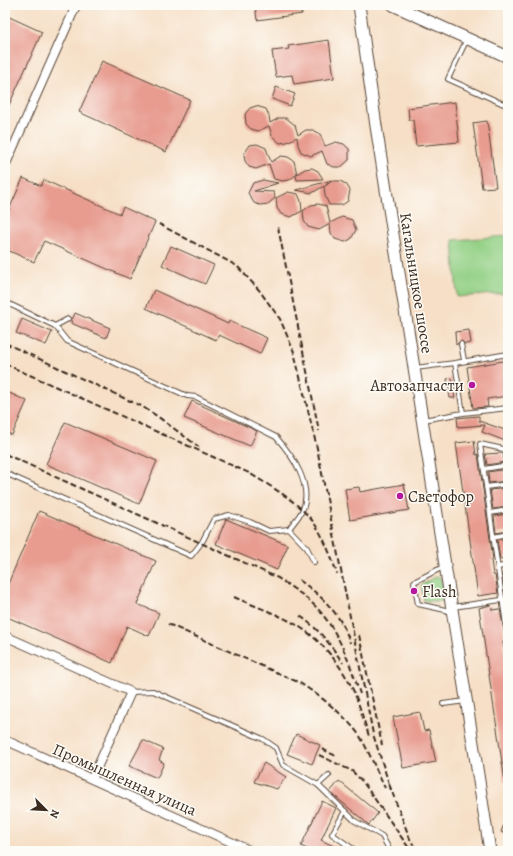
<svg xmlns="http://www.w3.org/2000/svg" width="513" height="856" font-family="Alegreya,serif">
  <style>
    .green { fill: #93d085; stroke: #677d52 }
    .building { fill: #e89c90 }
    .lines { fill: none; stroke-linecap: round; stroke-linejoin: round }
    .service-casing { stroke: #574537; stroke-width: 6 }
    .minor-casing { stroke: #574537; stroke-width: 10 }
    .secondary-casing { stroke: #574537; stroke-width: 13 }
    .service { stroke: #fff; stroke-width: 4 }
    .minor { stroke: #fff; stroke-width: 8 }
    .secondary { stroke: #fff; stroke-width: 11 }
    .rail { stroke: #3b2a1e; stroke-width: 2; stroke-dasharray: 6 3; stroke-linecap: butt }
    .poi-dot { fill: #b5179e; stroke: #fdfcf7; stroke-width: 1.5 }
    .labels { text-anchor: middle; stroke-width: 3; stroke-linejoin: round; paint-order: stroke }
    .street-label { font-size: 16px; fill: #3b2a1e; stroke: #fdfcf7 }
    .poi-label { font-size: 16px; fill: #3b2a1e; stroke: #fdfcf7; text-anchor: start }
  </style>
  <rect width="100%" height="100%" fill="#fdfcf7"/>
  <filter id="ink" filterUnits="userSpaceOnUse"><feTurbulence type="fractalNoise" baseFrequency=".025" numOctaves="2"/><feDisplacementMap in="SourceGraphic" scale="8" xChannelSelector="R" yChannelSelector="G"/><feConvolveMatrix kernelMatrix="1 2 1 2 8 2 1 2 1" color-interpolation-filters="sRGB"/></filter>
  <filter id="wash" filterUnits="userSpaceOnUse"><feTurbulence type="fractalNoise" baseFrequency=".012" numOctaves="4" result="noise"/><feDisplacementMap in="SourceGraphic" scale="16" xChannelSelector="R" yChannelSelector="G"/><feGaussianBlur stdDeviation="0.9" result="paint"/><feColorMatrix in="noise" values="0 0 0 0 0 0 0 0 0 0 0 0 0 0 0 0 0 1.4 0 .05"/><feComposite in="paint" operator="in"/></filter>
  <g filter="url(#wash)">
    <rect width="100%" height="100%" fill="#f6dfc6"/>
    <g class="green">
      <polygon points="508,236 508,293 457,297 453,240"/>
      <polygon points="437,576 441,578 445,599 443,601 424,601 421,585"/>
    </g>
    <g id="blocks">
      <g class="building">
        <polygon points="255,5 300,5 302,14 257,20"/>
        <polygon points="5,15 42,32 5,114"/>
        <polygon points="329,40 334,78 294,84 292,75 276,77 272,51 289,49 288,46"/>
        <polygon points="102,61 190,100 166,152 79,112"/>
        <polygon points="276,87 295,94 290,106 272,99"/>
        <polygon points="455,102 459,142 416,146 413,120 409,120 408,108"/>
        <polygon points="256,106 266,109 269,116 270,123 279,118 286,118 295,125 298,135 306,130 313,130 320,134 325,146 336,142 344,144 349,149 349,160 341,167 334,167 327,164 322,151 311,156 301,152 298,145 297,137 287,142 280,143 272,136 269,126 258,131 251,129 246,124 245,114 250,108"/>
        <polygon points="487,121 496,187 482,188 473,123"/>
        <polygon points="257,144 266,148 271,162 281,156 288,157 294,161 297,174 305,169 312,168 318,171 323,179 297,180 296,175 289,180 282,181 274,179 269,164 256,169 249,167 245,161 244,154 250,145"/>
        <polygon points="23,178 41,186 44,180 120,214 123,207 155,222 130,279 44,241 34,262 5,249 5,219"/>
        <polygon points="263,180 278,183 254,191 274,192 275,198 268,204 260,205 254,203 248,193 253,183"/>
        <polygon points="332,180 325,186 332,181 340,181 346,184 350,190 348,201 342,205 329,205 325,196 324,186 312,193 296,190"/>
        <polygon points="288,192 298,194 301,201 302,211 291,217 281,214 277,208 276,198"/>
        <polygon points="318,204 326,206 330,223 342,217 352,220 356,230 351,239 345,242 335,239 331,233 330,224 319,230 308,227 304,221 303,211 311,205"/>
        <polygon points="171,246 214,265 205,284 162,265"/>
        <polygon points="154,290 228,324 229,321 267,338 260,354 219,335 216,340 146,308"/>
        <polygon points="75,313 110,328 106,338 71,323"/>
        <polygon points="22,319 52,332 46,345 16,333"/>
        <polygon points="469,330 471,343 465,344 461,341 456,345 455,332"/>
        <polygon points="503,361 508,396 487,399 488,407 473,408 467,367"/>
        <polygon points="452,378 455,398 450,398 447,379"/>
        <polygon points="5,391 27,401 12,435 5,432"/>
        <polygon points="192,401 257,431 250,446 184,418"/>
        <polygon points="479,416 479,421 508,431 508,442 482,432 485,425 458,427 457,418"/>
        <polygon points="65,422 157,461 139,504 46,464"/>
        <polygon points="474,441 476,455 478,454 493,560 491,560 493,575 495,575 498,593 478,596 456,443"/>
        <polygon points="503,453 505,462 487,465 485,454"/>
        <polygon points="508,469 508,481 489,483 488,472"/>
        <polygon points="404,484 409,510 350,520 345,489 359,487 360,492"/>
        <polygon points="508,488 508,507 493,509 490,490"/>
        <polygon points="39,511 156,561 137,604 159,613 149,636 127,626 112,663 5,616 5,591"/>
        <polygon points="508,514 508,531 496,533 494,516"/>
        <polygon points="226,519 288,545 277,570 216,544"/>
        <polygon points="508,538 508,558 500,559 497,540"/>
        <polygon points="508,573 508,592 505,592 502,574"/>
        <polygon points="491,605 492,610 500,609 506,642 503,642 508,669 508,782 505,782 479,608"/>
        <polygon points="420,712 424,731 429,730 436,762 403,768 393,717"/>
        <polygon points="296,734 320,745 312,764 287,754"/>
        <polygon points="143,740 163,749 159,760 164,763 157,778 129,766"/>
        <polygon points="264,763 286,777 277,789 254,782"/>
        <polygon points="339,781 378,813 369,825 330,792"/>
        <polygon points="322,801 336,808 321,840 344,851 311,851 301,846"/>
        <polygon points="508,814 508,835 501,832"/>
      </g>
    </g>
  </g>
  <g filter="url(#ink)">
    <use href="#blocks" fill-opacity="0" stroke="#574537" stroke-width="1"/>
    <g class="lines">
      <g class="service-casing">
        <g id="service">
          <polyline points="467,39 448,79 508,106"/>
          <polyline points="5,302 55,326"/>
          <path d="M68,319L55,326L67,341L187,396L196,397L276,437C292,455 314,486 302,511C299,517 293,523 289,529L307,548L314,562"/>
          <polyline points="461,344 464,360"/>
          <polyline points="455,363 508,354"/>
          <polyline points="415,368 455,363 463,413 423,420"/>
          <polyline points="463,413 508,408"/>
          <polyline points="508,450 480,444 508,639"/>
          <polyline points="484,469 508,465"/>
          <polyline points="5,473 191,556 202,542 214,519 229,515 250,522 269,531 289,529"/>
          <polyline points="486,487 508,484"/>
          <polyline points="490,513 508,510"/>
          <polyline points="493,537 508,534"/>
          <polyline points="443,567 414,582 418,604 450,611"/>
          <polyline points="498,567 508,565"/>
          <polyline points="453,607 508,599"/>
          <polyline points="131,692 153,691 263,739 276,748 283,765 318,785"/>
          <polyline points="443,704 466,701"/>
          <polyline points="329,775 318,785 355,821 382,836 390,851"/>
          <polyline points="345,811 332,834 356,851"/>
        </g>
      </g>
      <g class="minor-casing">
        <g id="minor">
          <polyline points="5,166 75,8"/>
          <polyline points="5,636 131,692 92,779"/>
          <polyline points="5,740 251,851"/>
        </g>
      </g>
      <g class="secondary-casing">
        <g id="secondary">
          <polyline points="359,5 376,126 490,851"/>
          <polyline points="393,5 508,57"/>
        </g>
      </g>
      <use href="#service" class="service"/>
      <use href="#minor" class="minor"/>
      <use href="#secondary" class="secondary"/>
      <g class="rail">
        <polyline points="159,224 237,266 259,290 280,319 294,352 317,448 373,734 391,790"/>
        <polyline points="278,227 319,431"/>
        <polyline points="5,343 141,406 157,416 199,447"/>
        <path d="M5,364L249,473C270,486 294,499 311,519C322,532 332,558 337,574"/>
        <path d="M5,454L278,578C289,586 301,593 311,602C337,626 349,661 360,694"/>
        <path d="M299,580C322,596 342,615 350,643"/>
        <path d="M234,597C254,606 276,613 295,624C321,639 342,666 354,692C360,706 364,722 369,736"/>
        <path d="M300,616C319,629 330,644 343,663"/>
        <path d="M168,624L300,683C320,696 348,717 361,738C370,754 377,772 385,788"/>
        <polyline points="359,635 382,745"/>
        <polyline points="322,749 338,757"/>
        <polyline points="319,755 352,771 363,782 411,851"/>
        <polyline points="389,784 410,839 417,851"/>
      </g>
    </g>
  </g>
  <g class="poi-dot">
    <circle cx="472" cy="385" r="4"/>
    <circle cx="400" cy="496" r="4"/>
    <circle cx="414" cy="591" r="4"/>
  </g>
  <g class="labels">
    <g class="street-label">
      <text transform="translate(417 283) rotate(81)" y="6">Кагальницкое шоссе</text>
      <text transform="translate(125 779) rotate(24)" y="6">Промышленная улица</text>
    </g>
    <g class="poi-label">
      <text x="464" y="391" text-anchor="end">Автозапчасти</text>
      <text x="408" y="502">Светофор</text>
      <text x="422" y="597">Flash</text>
    </g>
  </g>
  <rect width="513" height="856" fill="none" stroke="#fdfcf7" stroke-width="20"/>
  <g transform="translate(46 810) rotate(114)" stroke="#fdfcf7" stroke-width="3" paint-order="stroke">
  <path d="M0-3L7 15L0 10L-7 15Z" fill="#3b2a1e"/>
  <text y="-6" font-size="11" font-weight="bold" text-anchor="middle" fill="#3b2a1e">N</text>
  </g>
</svg>
